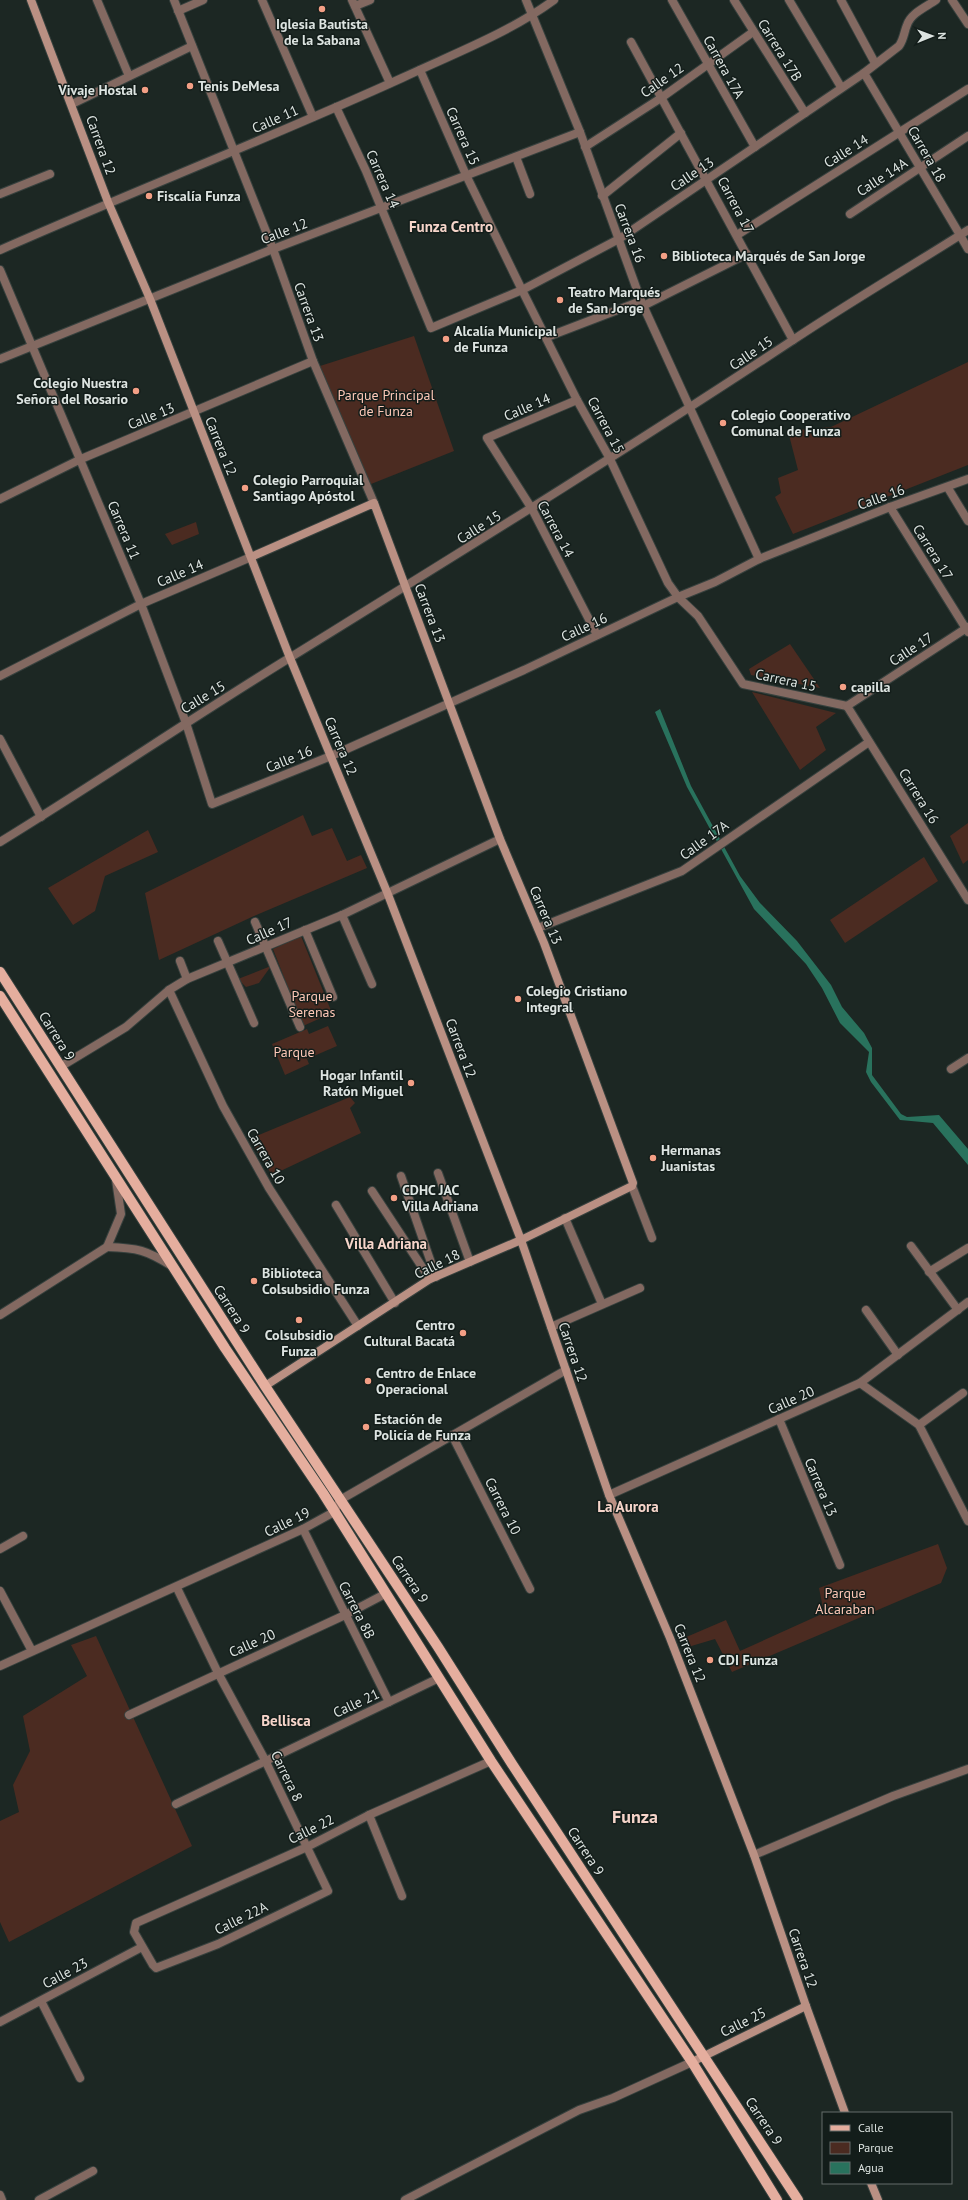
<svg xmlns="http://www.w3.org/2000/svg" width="968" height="2200" font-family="'PT Sans',sans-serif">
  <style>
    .green { fill: #4b2b21 }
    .water { fill: #29725d }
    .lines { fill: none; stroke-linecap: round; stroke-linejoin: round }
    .pedestrian-casing { stroke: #37413e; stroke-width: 10 }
    .minor-casing { stroke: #37413e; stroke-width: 10 }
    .tertiary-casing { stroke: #37413e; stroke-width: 10 }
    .secondary-casing { stroke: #37413e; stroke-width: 10 }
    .primary-casing { stroke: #37413e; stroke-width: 12 }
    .pedestrian { stroke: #836961; stroke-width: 8 }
    .minor { stroke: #836961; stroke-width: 8 }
    .tertiary { stroke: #836961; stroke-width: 8 }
    .secondary { stroke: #ba9083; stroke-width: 8 }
    .primary { stroke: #e5ae9e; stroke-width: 10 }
    .poi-dot { fill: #f39f85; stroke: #131d1a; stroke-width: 1.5 }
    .labels { text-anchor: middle; stroke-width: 3; stroke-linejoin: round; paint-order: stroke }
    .poi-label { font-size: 14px; font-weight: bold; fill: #dde4e1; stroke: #131d1a; text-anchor: start }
    .street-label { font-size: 14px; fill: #dde4e1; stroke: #131d1a }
    .park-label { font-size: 14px; fill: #fec8b7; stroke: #131d1a }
    .neighbourhood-label { font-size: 15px; font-weight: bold; fill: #f6d5ca; stroke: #131d1a }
    .district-label { font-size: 18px; font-weight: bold; fill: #f6d5ca; stroke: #131d1a }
  </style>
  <rect width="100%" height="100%" fill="#1c2723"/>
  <g class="green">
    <polygon points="414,336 454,451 366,486 320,366"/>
    <polygon points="968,362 968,465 793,534 775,497 781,493 778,478 798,470 788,431 831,427"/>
    <polygon points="196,522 199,534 172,545 165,534"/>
    <polygon points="790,644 820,688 751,675 749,669"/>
    <polygon points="752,692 836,713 816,727 826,750 800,770"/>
    <polygon points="303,815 312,836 332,828 347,861 361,855 367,868 254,916 159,960 145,893"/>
    <polygon points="968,823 968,860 963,864 950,836"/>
    <polygon points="148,830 158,852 105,876 95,911 73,925 48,888"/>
    <polygon points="924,857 938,881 845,943 830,920"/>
    <polygon points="301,936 332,1013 303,1026 273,949"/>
    <polygon points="271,966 259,983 246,987 238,979"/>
    <polygon points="328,1026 337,1046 307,1059 309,1064 285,1075 272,1044 307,1029 309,1034"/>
    <polygon points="350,1097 355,1103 350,1108 361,1133 272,1175 249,1139"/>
    <polygon points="938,1544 947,1568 941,1583 732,1672 715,1639 688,1647 684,1638 726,1620 740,1651 824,1613 819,1588"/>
    <polygon points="96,1636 192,1846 9,1942 0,1922 0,1821 19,1812 13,1785 30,1751 23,1716 87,1676 71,1645"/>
  </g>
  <polygon class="water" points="660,709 691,786 740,876 760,903 797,941 831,985 842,1007 864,1033 872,1048 872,1075 901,1114 907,1117 939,1115 968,1149 968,1165 933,1123 900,1120 871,1082 866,1072 869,1052 840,1023 822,988 806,964 754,909 687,787 655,712"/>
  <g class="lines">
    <g class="pedestrian-casing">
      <polyline id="pedestrian" points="313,361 374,503"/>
    </g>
    <g class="minor-casing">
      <g id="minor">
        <polyline points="97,0 129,76"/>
        <polyline points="262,0 313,117"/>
        <polyline points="352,0 390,83"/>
        <polyline points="526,0 580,132 641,301 759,559"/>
        <polyline points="672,0 755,147"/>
        <polyline points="734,0 805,113"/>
        <polyline points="789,0 841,87"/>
        <polyline points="841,0 875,63"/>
        <polyline points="952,0 968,24"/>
        <polyline points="355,6 370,0"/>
        <polyline points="178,11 203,0"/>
        <polyline points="631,42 793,340"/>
        <polyline points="420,70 466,175 522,290 577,400 609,457 668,583 678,597 698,616 743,684 847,706"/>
        <polyline points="864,73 960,235"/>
        <polyline points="72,104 192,46"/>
        <path d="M336,107L366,171L431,328L522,290L619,239L864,73L899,46C904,39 904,32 907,25C911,13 926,7 936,0"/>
        <polyline points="585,147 661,98 753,32"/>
        <polyline points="516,157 530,194"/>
        <polyline points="0,194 50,174"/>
        <polyline points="602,196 681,133"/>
        <polyline points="850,214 968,136"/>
        <polyline points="737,235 968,89"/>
        <path d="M0,250C134,191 270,138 402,78C453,54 509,33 554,0"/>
        <polyline points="0,270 141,604 186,723 212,804 331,756"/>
        <polyline points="643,306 747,254"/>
        <polyline points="547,337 641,301"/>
        <polyline points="0,359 273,249 580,132"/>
        <polyline points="577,400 487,438 532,509 597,635"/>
        <polyline points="948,488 968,521"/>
        <polyline points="0,499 81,459 313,361 273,249 174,0"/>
        <polyline points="890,507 968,632"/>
        <polyline points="0,676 141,604 251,557"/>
        <polyline points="847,706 968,900"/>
        <polyline points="847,706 968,627"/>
        <polyline points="0,739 41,817"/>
        <polyline points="342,915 372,984"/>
        <polyline points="255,922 300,1027"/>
        <polyline points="538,928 682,871 869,742"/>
        <polyline points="305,930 333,997"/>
        <polyline points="218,941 254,1023"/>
        <polyline points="180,961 187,979"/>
        <polyline points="169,990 223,1106 269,1188 358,1326"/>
        <polyline points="60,1067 126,1027 169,990 187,979 342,915 500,839"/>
        <polyline points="951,1069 968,1058"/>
        <polyline points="438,1173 470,1262"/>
        <polyline points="401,1176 436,1277"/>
        <polyline points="632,1186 652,1238"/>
        <polyline points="372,1191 430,1279"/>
        <polyline points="336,1205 395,1303"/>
        <polyline points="565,1218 602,1304"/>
        <polyline points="911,1246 958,1310"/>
        <path d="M107,1247C138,1248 146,1250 172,1266"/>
        <polyline points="929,1272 968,1248"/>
        <polyline points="866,1310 898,1355"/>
        <polyline points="0,1315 107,1247 121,1214 116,1180"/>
        <polyline points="551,1327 640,1288"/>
        <polyline points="860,1383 919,1425 968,1521"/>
        <polyline points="779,1419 840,1565"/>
        <polyline points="919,1425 963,1393"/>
        <polyline points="452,1435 530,1589"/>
        <polyline points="609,1495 860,1383 968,1302"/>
        <polyline points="303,1529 389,1702"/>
        <polyline points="0,1549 23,1536"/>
        <polyline points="177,1588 218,1673 265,1760 328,1891 218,1944 156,1968 153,1965 134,1932 136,1923 307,1847 369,1815 491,1761"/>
        <polyline points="0,1591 32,1651"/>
        <polyline points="0,1666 303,1529 334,1512 340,1500 566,1370"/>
        <polyline points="129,1715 345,1615 385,1594"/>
        <polyline points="176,1804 439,1678"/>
        <polyline points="369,1815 402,1896"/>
        <polyline points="754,1855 893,1796 968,1769"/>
        <polyline points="41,2001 80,2078"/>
        <polyline points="0,2022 142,1947"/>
        <polyline points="0,2195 2,2200"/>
        <polyline points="39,2200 93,2171"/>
        <polyline points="405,2200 579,2110 613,2098 692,2062"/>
      </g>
    </g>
    <g class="tertiary-casing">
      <g id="tertiary">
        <polyline points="960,235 968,249"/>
        <polyline points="331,756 524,670 678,597 715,582 759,559 890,507 968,479"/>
        <path d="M0,842C98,782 193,717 291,657C459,553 628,449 793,340C850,302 910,267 968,230"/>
      </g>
    </g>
    <g class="secondary-casing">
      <g id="secondary">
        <polyline points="31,0 108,202 150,299 290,658 387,892 521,1240 609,1495 670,1638 754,1855 806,2006 845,2113"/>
        <polyline points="251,557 374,503 500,839 544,943 633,1183 632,1186 521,1240 430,1279 265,1386"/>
        <polyline points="692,2062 806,2006"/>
        <polyline points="871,2183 878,2200"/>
      </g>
    </g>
    <g class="primary-casing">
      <g id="primary">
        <polyline points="0,972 265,1386 438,1647 512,1764 798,2200"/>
        <polyline points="0,996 225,1348 323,1493 491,1761 692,2062 777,2200"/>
      </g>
    </g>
    <use href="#pedestrian" class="pedestrian"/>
    <use href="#minor" class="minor"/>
    <use href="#tertiary" class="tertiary"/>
    <use href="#secondary" class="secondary"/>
    <use href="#primary" class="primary"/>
  </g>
  <g class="poi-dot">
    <circle cx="322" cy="9" r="4"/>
    <circle cx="190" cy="86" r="4"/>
    <circle cx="145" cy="90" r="4"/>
    <circle cx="149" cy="196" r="4"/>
    <circle cx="664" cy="256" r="4"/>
    <circle cx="560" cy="300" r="4"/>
    <circle cx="446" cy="339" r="4"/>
    <circle cx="136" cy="391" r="4"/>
    <circle cx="723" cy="423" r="4"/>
    <circle cx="245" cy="488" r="4"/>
    <circle cx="843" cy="687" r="4"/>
    <circle cx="518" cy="999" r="4"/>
    <circle cx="411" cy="1083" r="4"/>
    <circle cx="653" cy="1158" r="4"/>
    <circle cx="394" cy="1198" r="4"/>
    <circle cx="254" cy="1281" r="4"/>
    <circle cx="299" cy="1320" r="4"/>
    <circle cx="463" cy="1333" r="4"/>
    <circle cx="368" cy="1381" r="4"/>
    <circle cx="366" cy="1427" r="4"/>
    <circle cx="710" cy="1660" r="4"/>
  </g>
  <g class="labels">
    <g class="poi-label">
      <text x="322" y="29" text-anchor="middle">Iglesia Bautista<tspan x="322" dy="16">de la Sabana</tspan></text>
      <text x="198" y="91">Tenis DeMesa</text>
      <text x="137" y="95" text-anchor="end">Vivaje Hostal</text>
      <text x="157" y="201">Fiscalía Funza</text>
      <text x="672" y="261">Biblioteca Marqués de San Jorge</text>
      <text x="568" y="297">Teatro Marqués<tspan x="568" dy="16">de San Jorge</tspan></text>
      <text x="454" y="336">Alcalía Municipal<tspan x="454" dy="16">de Funza</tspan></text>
      <text x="128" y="388" text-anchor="end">Colegio Nuestra<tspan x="128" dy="16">Señora del Rosario</tspan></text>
      <text x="731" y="420">Colegio Cooperativo<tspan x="731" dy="16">Comunal de Funza</tspan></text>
      <text x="253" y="485">Colegio Parroquial<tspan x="253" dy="16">Santiago Apóstol</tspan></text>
      <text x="851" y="692">capilla</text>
      <text x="526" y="996">Colegio Cristiano<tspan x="526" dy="16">Integral</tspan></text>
      <text x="403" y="1080" text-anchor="end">Hogar Infantil<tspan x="403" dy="16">Ratón Miguel</tspan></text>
      <text x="661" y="1155">Hermanas<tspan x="661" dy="16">Juanistas</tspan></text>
      <text x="402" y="1195">CDHC JAC<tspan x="402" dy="16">Villa Adriana</tspan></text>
      <text x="262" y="1278">Biblioteca<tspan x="262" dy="16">Colsubsidio Funza</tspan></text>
      <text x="455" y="1330" text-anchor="end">Centro<tspan x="455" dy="16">Cultural Bacatá</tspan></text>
      <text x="299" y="1340" text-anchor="middle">Colsubsidio<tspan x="299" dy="16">Funza</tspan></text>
      <text x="376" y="1378">Centro de Enlace<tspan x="376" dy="16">Operacional</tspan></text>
      <text x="374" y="1424">Estación de<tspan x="374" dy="16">Policía de Funza</tspan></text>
      <text x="718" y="1665">CDI Funza</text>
    </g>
    <g class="street-label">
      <text transform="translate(780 50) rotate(58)" y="5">Carrera 17B</text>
      <text transform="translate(724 67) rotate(61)" y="5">Carrera 17A</text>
      <text transform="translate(662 80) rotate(-35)" y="5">Calle 12</text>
      <text transform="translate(275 119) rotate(-24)" y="5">Calle 11</text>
      <text transform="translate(463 136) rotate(66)" y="5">Carrera 15</text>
      <text transform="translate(101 145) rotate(70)" y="5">Carrera 12</text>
      <text transform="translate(846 151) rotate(-32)" y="5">Calle 14</text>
      <text transform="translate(927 154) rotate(60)" y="5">Carrera 18</text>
      <text transform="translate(692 174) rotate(-34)" y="5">Calle 13</text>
      <text transform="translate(882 177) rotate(-33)" y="5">Calle 14A</text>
      <text transform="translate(383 179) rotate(66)" y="5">Carrera 14</text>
      <text transform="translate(736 205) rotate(62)" y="5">Carrera 17</text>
      <text transform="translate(284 231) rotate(-21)" y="5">Calle 12</text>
      <text transform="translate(630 233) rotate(69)" y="5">Carrera 16</text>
      <text transform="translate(309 312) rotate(70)" y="5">Carrera 13</text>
      <text transform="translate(751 353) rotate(-34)" y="5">Calle 15</text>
      <text transform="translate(527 407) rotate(-23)" y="5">Calle 14</text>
      <text transform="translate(151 416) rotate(-22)" y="5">Calle 13</text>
      <text transform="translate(606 425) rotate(62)" y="5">Carrera 15</text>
      <text transform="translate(221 446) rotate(68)" y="5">Carrera 12</text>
      <text transform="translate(881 497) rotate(-20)" y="5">Calle 16</text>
      <text transform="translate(479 527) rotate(-32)" y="5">Calle 15</text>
      <text transform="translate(556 529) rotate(62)" y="5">Carrera 14</text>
      <text transform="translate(124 530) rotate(67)" y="5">Carrera 11</text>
      <text transform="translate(933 552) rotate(58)" y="5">Carrera 17</text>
      <text transform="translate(180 573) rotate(-23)" y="5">Calle 14</text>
      <text transform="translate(430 613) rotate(69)" y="5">Carrera 13</text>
      <text transform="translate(584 627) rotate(-25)" y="5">Calle 16</text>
      <text transform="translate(911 649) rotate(-33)" y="5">Calle 17</text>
      <text transform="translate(786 680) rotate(12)" y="5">Carrera 15</text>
      <text transform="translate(203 697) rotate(-31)" y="5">Calle 15</text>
      <text transform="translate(341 746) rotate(67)" y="5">Carrera 12</text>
      <text transform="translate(289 759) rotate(-22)" y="5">Calle 16</text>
      <text transform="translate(919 796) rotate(58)" y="5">Carrera 16</text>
      <text transform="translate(704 840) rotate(-36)" y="5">Calle 17A</text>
      <text transform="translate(546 915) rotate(67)" y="5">Carrera 13</text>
      <text transform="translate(269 931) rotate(-24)" y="5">Calle 17</text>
      <text transform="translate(57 1036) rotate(58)" y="5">Carrera 9</text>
      <text transform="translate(461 1048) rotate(69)" y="5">Carrera 12</text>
      <text transform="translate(266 1156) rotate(60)" y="5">Carrera 10</text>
      <text transform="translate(437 1264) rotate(-26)" y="5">Calle 18</text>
      <text transform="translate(232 1309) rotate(57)" y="5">Carrera 9</text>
      <text transform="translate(573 1352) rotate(71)" y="5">Carrera 12</text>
      <text transform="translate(791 1400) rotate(-24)" y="5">Calle 20</text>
      <text transform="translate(821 1487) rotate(67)" y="5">Carrera 13</text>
      <text transform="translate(503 1506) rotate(63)" y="5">Carrera 10</text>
      <text transform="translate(287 1522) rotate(-26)" y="5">Calle 19</text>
      <text transform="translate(410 1579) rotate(56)" y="5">Carrera 9</text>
      <text transform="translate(357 1610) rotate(63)" y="5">Carrera 8B</text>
      <text transform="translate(252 1643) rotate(-24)" y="5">Calle 20</text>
      <text transform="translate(690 1653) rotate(68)" y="5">Carrera 12</text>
      <text transform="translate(356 1703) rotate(-25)" y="5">Calle 21</text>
      <text transform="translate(287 1776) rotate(64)" y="5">Carrera 8</text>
      <text transform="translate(311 1829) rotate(-26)" y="5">Calle 22</text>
      <text transform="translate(586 1851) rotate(57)" y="5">Carrera 9</text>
      <text transform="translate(241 1918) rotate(-26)" y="5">Calle 22A</text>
      <text transform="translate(803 1958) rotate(71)" y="5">Carrera 12</text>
      <text transform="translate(65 1973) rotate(-28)" y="5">Calle 23</text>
      <text transform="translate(743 2022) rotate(-26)" y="5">Calle 25</text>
      <text transform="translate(764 2121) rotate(56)" y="5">Carrera 9</text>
    </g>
    <g class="park-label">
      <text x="386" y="400">Parque Principal<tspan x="386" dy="16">de Funza</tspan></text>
      <text x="312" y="1001">Parque<tspan x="312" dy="16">Serenas</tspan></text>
      <text x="294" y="1057">Parque</text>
      <text x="845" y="1598">Parque<tspan x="845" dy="16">Alcaraban</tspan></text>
    </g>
    <g class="neighbourhood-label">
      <text x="451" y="232">Funza Centro</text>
      <text x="386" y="1249">Villa Adriana</text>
      <text x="628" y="1512">La Aurora</text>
      <text x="286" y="1726">Bellisca</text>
    </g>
    <g class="district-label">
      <text x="635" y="1823">Funza</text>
    </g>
  </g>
  <rect x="822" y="2112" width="130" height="72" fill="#131d1a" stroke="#646d6a"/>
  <rect x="830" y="2125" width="20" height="6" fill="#e5ae9e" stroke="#646d6a"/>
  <text x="858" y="2132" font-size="12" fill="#dde4e1">Calle</text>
  <rect x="830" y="2142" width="20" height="12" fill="#4b2b21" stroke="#646d6a"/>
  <text x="858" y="2152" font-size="12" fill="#dde4e1">Parque</text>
  <rect x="830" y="2162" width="20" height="12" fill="#29725d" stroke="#646d6a"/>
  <text x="858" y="2172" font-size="12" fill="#dde4e1">Agua</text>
  <g transform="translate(932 36) rotate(89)" stroke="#131d1a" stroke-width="3" paint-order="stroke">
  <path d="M0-3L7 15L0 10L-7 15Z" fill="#dde4e1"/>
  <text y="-6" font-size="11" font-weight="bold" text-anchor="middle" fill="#dde4e1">N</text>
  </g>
</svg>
